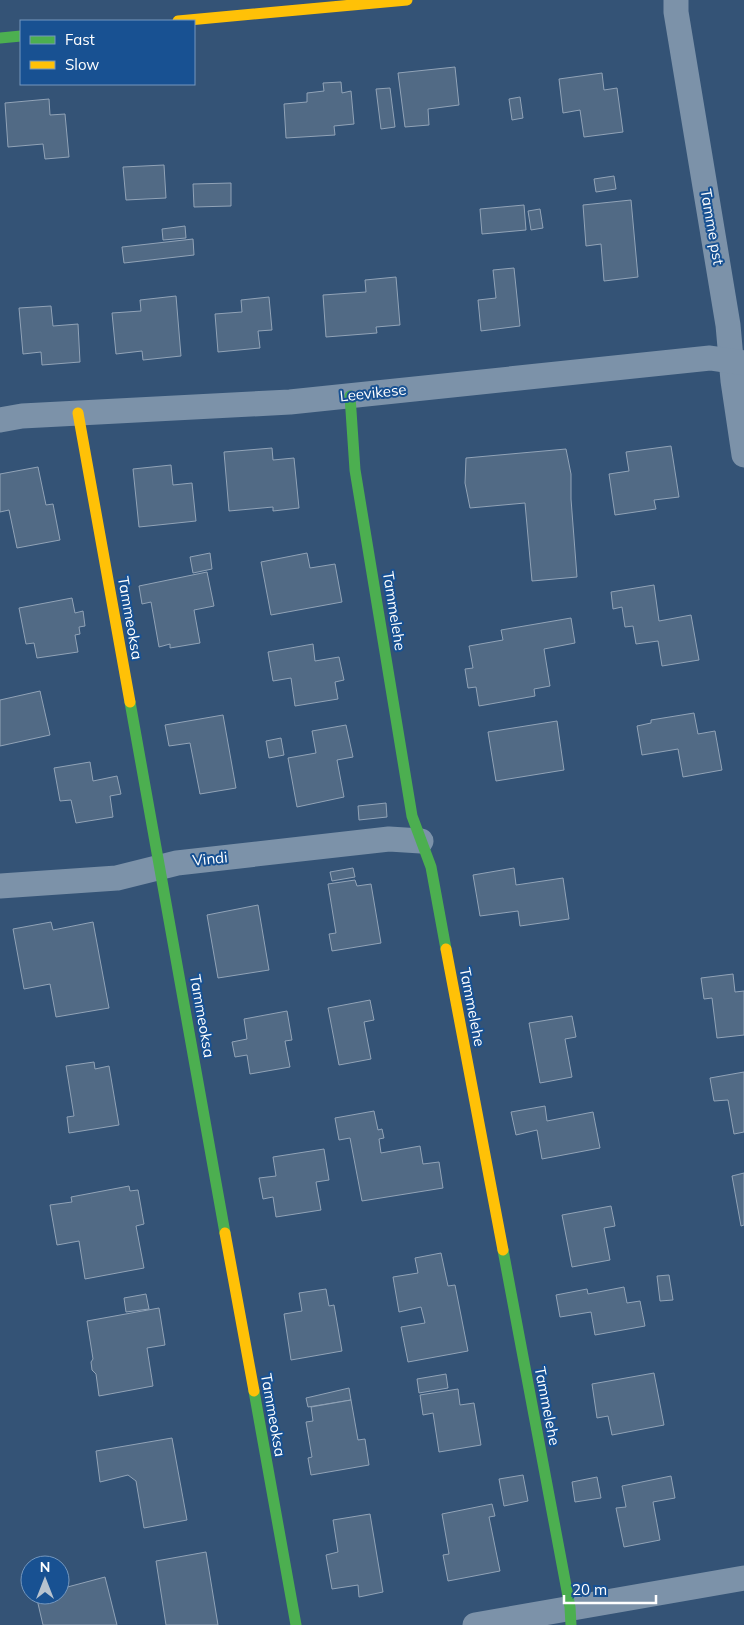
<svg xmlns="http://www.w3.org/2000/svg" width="744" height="1625" font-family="Mulish,sans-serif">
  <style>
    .building { fill: #516a85; stroke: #91a3b7 }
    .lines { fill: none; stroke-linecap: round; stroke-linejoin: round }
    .street { stroke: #7c92a9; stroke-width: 25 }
    .fast { stroke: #4caf50; stroke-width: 11 }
    .slow { stroke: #ffc107; stroke-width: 11 }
    .labels { text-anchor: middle; stroke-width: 4; stroke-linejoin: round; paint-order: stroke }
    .street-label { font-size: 15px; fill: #fff; stroke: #185192 }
  </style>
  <rect width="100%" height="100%" fill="#345376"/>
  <g class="building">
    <polygon points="455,67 459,105 428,109 429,125 405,127 398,73"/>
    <polygon points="602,73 604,90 617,88 623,132 584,137 580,110 563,113 559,79"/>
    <polygon points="341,82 342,93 351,91 354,124 334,126 335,135 286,138 284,104 307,102 307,93 324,91 323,83"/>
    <polygon points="390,88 395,127 381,129 376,89"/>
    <polygon points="520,97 523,118 512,120 509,99"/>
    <polygon points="49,99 50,115 65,114 69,157 45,159 43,144 8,147 5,103"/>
    <polygon points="164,165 166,198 126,200 123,167"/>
    <polygon points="614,176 616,189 596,192 594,179"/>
    <polygon points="231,183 231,206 194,207 193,184"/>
    <polygon points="631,200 638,277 604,281 601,244 586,246 583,205"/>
    <polygon points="524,205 526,230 482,234 480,209"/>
    <polygon points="540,209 543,228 531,230 528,211"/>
    <polygon points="185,226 186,238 163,240 162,229"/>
    <polygon points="193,239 194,255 124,263 122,247"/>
    <polygon points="514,268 520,326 481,331 478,300 496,298 493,270"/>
    <polygon points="396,277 400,325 376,327 377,333 326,337 323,295 366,292 365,280"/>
    <polygon points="176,296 181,356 143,360 142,351 116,354 112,313 141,311 140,300"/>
    <polygon points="269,297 272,330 258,331 260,348 218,352 215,314 242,312 241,300"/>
    <polygon points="51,306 53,326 78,324 80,362 42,365 41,352 23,354 19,308"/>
    <polygon points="671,446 679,497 654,500 656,509 615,515 609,474 629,471 626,452"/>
    <polygon points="272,448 273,460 294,458 299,508 273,511 273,507 229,511 224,452"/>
    <polygon points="566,449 571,474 571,499 577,577 532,581 525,503 470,508 465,483 466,458"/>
    <polygon points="171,465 173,485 192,483 196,521 139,527 133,469"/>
    <polygon points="38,467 46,505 53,504 60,540 17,548 9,510 0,512 0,474"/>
    <polygon points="210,553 212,569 193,573 190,557"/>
    <polygon points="307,553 310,568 335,564 342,602 271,615 261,562"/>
    <polygon points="207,572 214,606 194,610 200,643 170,648 170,644 159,647 151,602 142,604 139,586"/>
    <polygon points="654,585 659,621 691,615 699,660 662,666 658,641 636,644 633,626 625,627 622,607 613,609 611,592"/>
    <polygon points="72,598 75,613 83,611 85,626 79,627 80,634 75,635 78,652 37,658 34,643 26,644 19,608"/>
    <polygon points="571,618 575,643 544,649 550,686 534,689 535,696 479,706 476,687 468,688 465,669 473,668 469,646 503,640 501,630"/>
    <polygon points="313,644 315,661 339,657 344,680 335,682 338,699 295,706 291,678 273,681 268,652"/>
    <polygon points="40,691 50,735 0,746 0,700"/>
    <polygon points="694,713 698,734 715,731 722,770 683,777 678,749 642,755 637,726 651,723 651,720"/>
    <polygon points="223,715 236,788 200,794 190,743 169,746 165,725"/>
    <polygon points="557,721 564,770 496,781 488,732"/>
    <polygon points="346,725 353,757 337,760 344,797 297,807 288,758 316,753 312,731"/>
    <polygon points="281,738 284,755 269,758 266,741"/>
    <polygon points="90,762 93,781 117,776 121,794 110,796 113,817 76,823 71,800 60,801 54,768"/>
    <polygon points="386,803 387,817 359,820 358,806"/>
    <polygon points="353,868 355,877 332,881 330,872"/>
    <polygon points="514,868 516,885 563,878 569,919 520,926 518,911 480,916 473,875"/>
    <polygon points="355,880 357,886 371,884 381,943 332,951 329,934 336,933 328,884"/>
    <polygon points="258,905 269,970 218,978 207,915"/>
    <polygon points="51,922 53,930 93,922 109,1008 56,1017 50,984 24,989 13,929"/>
    <polygon points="733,974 735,992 744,991 744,1035 717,1038 712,998 704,999 701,978"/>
    <polygon points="370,1000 374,1020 364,1022 371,1059 339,1065 328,1008"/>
    <polygon points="287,1011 292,1040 285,1041 290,1067 250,1074 247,1055 235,1057 232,1042 247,1039 244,1019"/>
    <polygon points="572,1016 576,1037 565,1039 572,1077 540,1083 529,1023"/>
    <polygon points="94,1062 95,1069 109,1066 119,1125 69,1133 67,1117 74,1116 66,1066"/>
    <polygon points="744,1072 744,1132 734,1134 728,1100 714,1101 710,1078"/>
    <polygon points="545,1106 547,1121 593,1112 600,1148 542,1159 537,1130 516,1135 511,1112"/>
    <polygon points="374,1111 378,1130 382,1129 384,1138 379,1139 381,1153 420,1146 423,1164 439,1162 443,1188 362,1201 350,1138 339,1140 335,1118"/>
    <polygon points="324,1149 329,1180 316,1182 321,1210 276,1217 273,1197 263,1199 259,1178 276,1176 273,1157"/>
    <polygon points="744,1173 744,1225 741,1226 732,1176"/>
    <polygon points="129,1186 130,1191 138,1190 144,1224 136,1226 144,1268 85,1279 79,1241 57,1245 50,1205 72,1202 71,1197"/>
    <polygon points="611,1206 615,1226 604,1228 610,1260 572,1267 562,1215"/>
    <polygon points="441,1253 448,1286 455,1285 468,1351 408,1362 401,1327 425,1323 421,1307 399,1312 393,1277 418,1273 415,1258"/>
    <polygon points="669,1275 673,1300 660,1301 657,1276"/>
    <polygon points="624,1287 627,1303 640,1301 645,1326 595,1335 591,1312 560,1317 556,1295 587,1289 588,1294"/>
    <polygon points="326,1289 329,1306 334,1305 342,1351 291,1360 284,1314 302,1311 299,1293"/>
    <polygon points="146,1294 149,1309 126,1312 124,1298"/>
    <polygon points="159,1308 165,1345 147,1348 153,1386 99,1396 96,1374 92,1370 91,1362 93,1359 87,1321"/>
    <polygon points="654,1373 664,1425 612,1435 608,1416 597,1418 592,1384"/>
    <polygon points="446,1374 448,1388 419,1393 417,1379"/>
    <polygon points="349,1388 351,1400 308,1407 306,1398"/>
    <polygon points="458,1389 460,1405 474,1403 481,1445 439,1452 433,1413 423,1415 420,1395"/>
    <polygon points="351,1400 358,1440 365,1439 369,1465 311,1475 308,1458 312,1457 306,1422 313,1421 311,1407"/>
    <polygon points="172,1438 187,1520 144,1528 136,1481 128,1475 100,1482 96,1451"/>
    <polygon points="523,1475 528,1501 504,1506 499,1479"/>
    <polygon points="671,1476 675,1498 653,1502 660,1540 624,1547 616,1508 626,1507 622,1486"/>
    <polygon points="597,1477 601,1498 575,1502 572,1482"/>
    <polygon points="492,1504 495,1516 489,1517 500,1571 448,1581 443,1555 449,1554 442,1514"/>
    <polygon points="370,1514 383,1592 359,1597 358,1585 332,1589 326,1555 338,1552 333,1520"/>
    <polygon points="206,1552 218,1625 166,1625 156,1561"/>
    <polygon points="105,1577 117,1625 43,1625 36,1595 60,1595 60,1589"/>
  </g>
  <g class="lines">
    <g class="street">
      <polyline points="676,0 676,12 728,325 733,381 744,455"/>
      <polyline points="0,420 22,416 290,402 710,358 744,363"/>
      <polyline points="0,886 117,878 177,863 389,839 421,841"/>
      <polyline points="475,1625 744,1578"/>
    </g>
    <g class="fast">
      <polyline points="0,38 21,36"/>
      <polyline points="350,396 355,470 412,816 431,867 446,949"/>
      <polyline points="130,702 225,1233"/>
      <polyline points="503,1250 570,1607 571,1625"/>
      <polyline points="254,1391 296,1625"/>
    </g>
    <g class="slow">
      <polyline points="178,21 407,0"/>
      <polyline points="78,413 130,702"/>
      <polyline points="446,949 503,1250"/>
      <polyline points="225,1233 254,1391"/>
    </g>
  </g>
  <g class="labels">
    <g class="street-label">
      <text transform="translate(712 227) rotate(80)" y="5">Tamme pst</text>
      <text transform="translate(373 393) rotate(-6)" y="5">Leevikese</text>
      <text transform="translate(394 611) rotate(81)" y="5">Tammelehe</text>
      <text transform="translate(130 618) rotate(80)" y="5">Tammeoksa</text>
      <text transform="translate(210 859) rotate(-6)" y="5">Vindi</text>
      <text transform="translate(472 1007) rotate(79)" y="5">Tammelehe</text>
      <text transform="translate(202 1016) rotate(80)" y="5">Tammeoksa</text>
      <text transform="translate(547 1406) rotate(79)" y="5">Tammelehe</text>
      <text transform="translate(273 1415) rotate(80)" y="5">Tammeoksa</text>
    </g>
  </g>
  <rect x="20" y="20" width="175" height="65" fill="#185192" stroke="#7497be"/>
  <rect x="30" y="36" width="25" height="8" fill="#4caf50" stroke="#7497be"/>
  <text x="65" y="45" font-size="15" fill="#ffffff">Fast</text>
  <rect x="30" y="61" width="25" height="8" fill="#ffc107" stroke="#7497be"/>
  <text x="65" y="70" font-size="15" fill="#ffffff">Slow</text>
  <g transform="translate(45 1580)"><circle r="24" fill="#185192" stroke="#7497be"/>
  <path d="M0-4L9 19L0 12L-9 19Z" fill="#b8c3cf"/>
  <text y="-8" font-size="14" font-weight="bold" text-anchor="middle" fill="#ffffff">N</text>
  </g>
  <path d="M564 1595v8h92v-8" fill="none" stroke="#ffffff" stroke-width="2.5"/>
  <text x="572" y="1595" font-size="15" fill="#ffffff" stroke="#185192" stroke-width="4" paint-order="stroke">20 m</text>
</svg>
